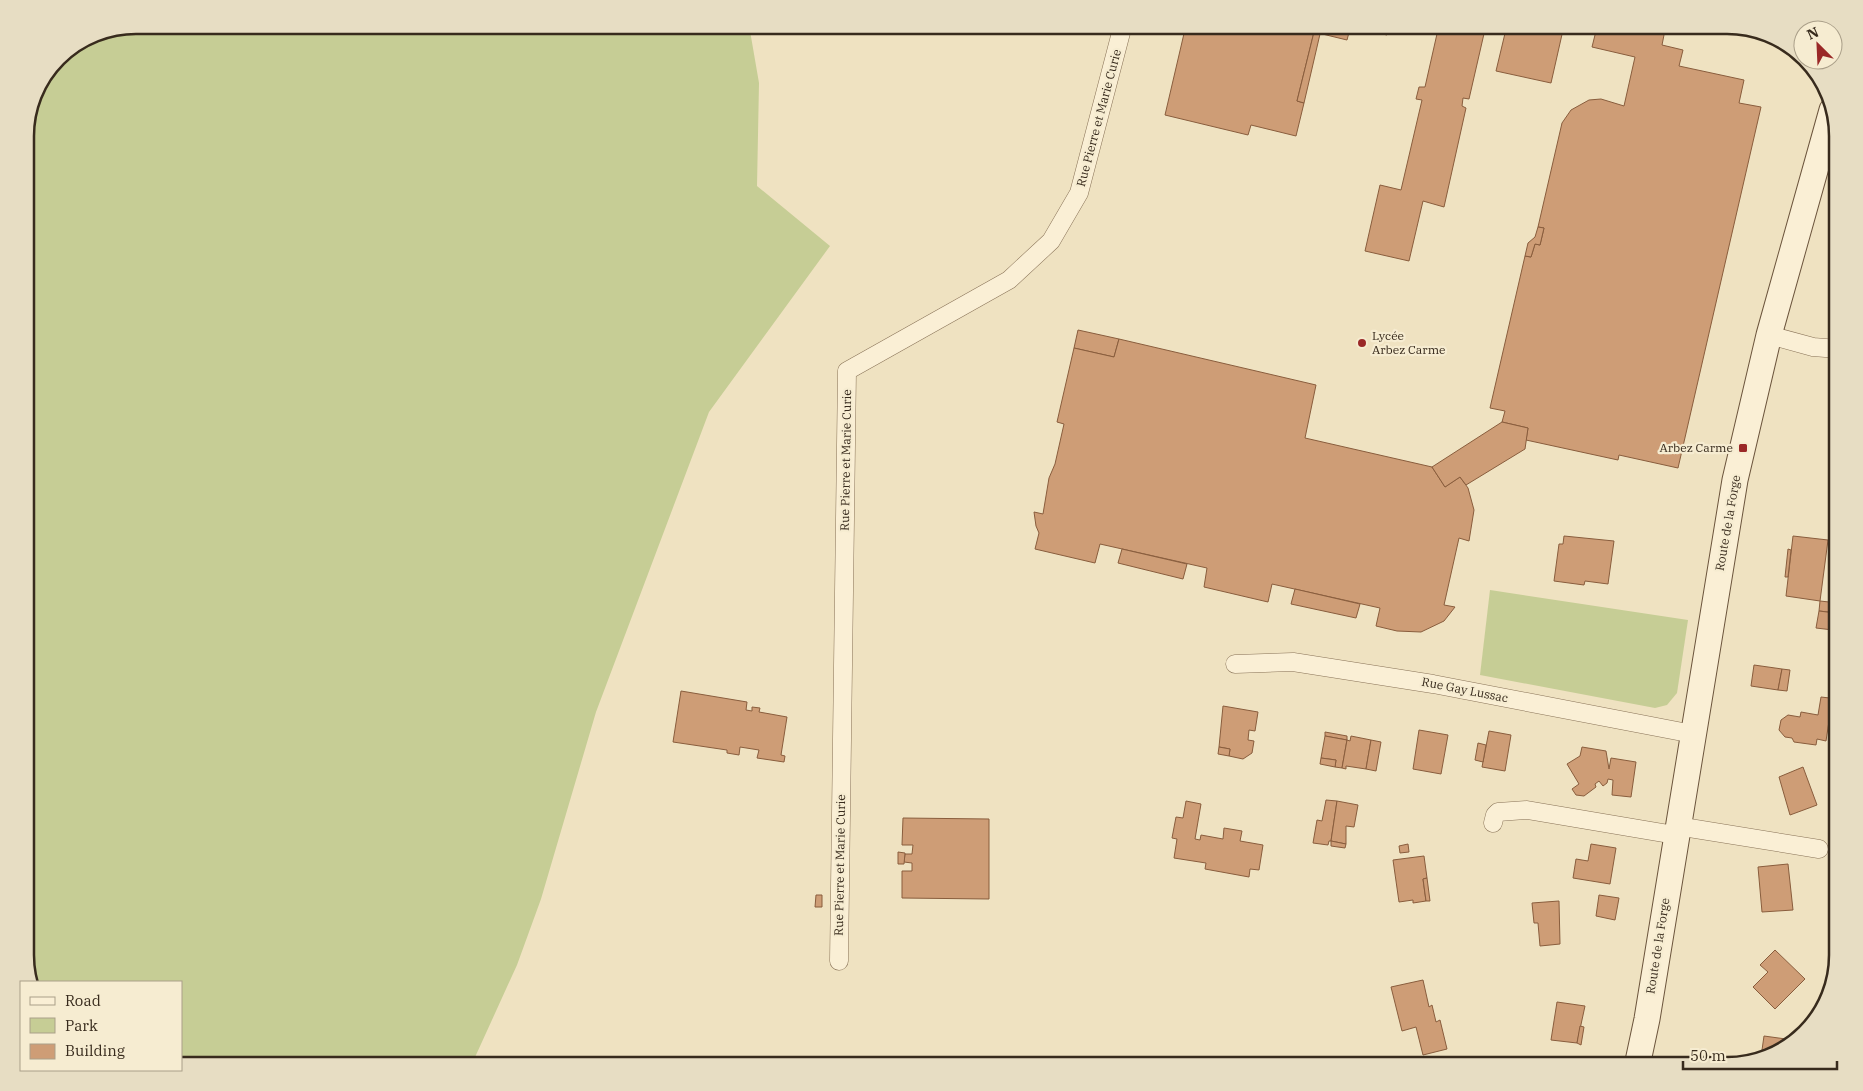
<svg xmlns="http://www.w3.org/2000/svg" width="1863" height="1091" font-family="'IBM Plex Serif',serif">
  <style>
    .green { fill: #c6cd95 }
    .building { fill: #ce9d76; stroke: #895d3d }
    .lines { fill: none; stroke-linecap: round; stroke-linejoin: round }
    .street-casing { stroke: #897358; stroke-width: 19 }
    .secondary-casing { stroke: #6b543c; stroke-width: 27 }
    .street { stroke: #faefd5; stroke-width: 18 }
    .secondary { stroke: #faefd5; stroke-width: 25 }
    .poi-dot { fill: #9a2827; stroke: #f6ecd1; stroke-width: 2 }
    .labels { text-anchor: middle; stroke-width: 4.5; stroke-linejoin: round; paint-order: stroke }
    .street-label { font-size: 12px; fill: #382b1d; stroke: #f6ecd1 }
    .poi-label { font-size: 12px; fill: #382b1d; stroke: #f6ecd1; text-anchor: start }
    .rim { fill: none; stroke: #382b1d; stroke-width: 2.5 }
  </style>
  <rect width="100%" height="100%" fill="#efe2c1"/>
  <g class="green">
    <polygon points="136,25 749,25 759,83 757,186 830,246 709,412 596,712 541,899 517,965 471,1066 181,1066 181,982 31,982 25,962 25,129 36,87 58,57 94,33"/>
    <polygon points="1490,590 1688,620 1677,693 1667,705 1655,708 1480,675"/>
  </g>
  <g class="building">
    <polygon points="1186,25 1283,25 1295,28 1295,25 1351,25 1347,40 1314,32 1297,101 1304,103 1296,136 1251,125 1248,135 1165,115"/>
    <polygon points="1370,25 1389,25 1387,35 1369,31"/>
    <polygon points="1439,25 1486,25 1469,99 1463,98 1462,106 1466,108 1444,207 1423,201 1409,261 1365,251 1380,185 1401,190 1422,100 1416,99 1419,87 1425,87"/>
    <polygon points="1507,25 1553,25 1552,27 1563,30 1551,83 1496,71"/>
    <polygon points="1567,25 1666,25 1662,45 1683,50 1679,66 1744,80 1739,103 1761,107 1678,468 1619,455 1618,460 1526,440 1528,428 1502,422 1505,411 1490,408 1525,256 1531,257 1535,244 1540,245 1544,228 1538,227 1562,123 1571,110 1589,100 1601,99 1624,106 1635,57 1592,47 1596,31"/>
    <polygon points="1314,32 1320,34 1304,103 1297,101"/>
    <polygon points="1538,227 1544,228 1540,245 1535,244 1531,257 1525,256 1528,243 1535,237"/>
    <polygon points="1078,330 1119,339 1114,357 1074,348"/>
    <polygon points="1119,339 1316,385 1305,438 1432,467 1445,487 1460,477 1468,488 1474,510 1469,541 1459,538 1444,605 1455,607 1444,621 1421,632 1397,631 1376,626 1380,608 1272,584 1268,602 1204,587 1207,568 1100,544 1095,563 1035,549 1039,533 1036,526 1034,512 1043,514 1049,478 1055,464 1064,424 1057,422 1074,348 1114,357"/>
    <polygon points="1502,422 1528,428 1525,449 1466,485 1460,477 1445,487 1432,467"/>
    <polygon points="1564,536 1614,541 1608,584 1585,581 1584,585 1554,581 1559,544 1563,544"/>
    <polygon points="1793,536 1828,540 1820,601 1786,596"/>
    <polygon points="1122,549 1187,564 1183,579 1118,563"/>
    <polygon points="1788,549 1791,550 1788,577 1785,577"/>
    <polygon points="1295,589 1360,604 1356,618 1291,604"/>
    <polygon points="1820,601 1838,603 1837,613 1819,611"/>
    <polygon points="1819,611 1835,613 1833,630 1816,628"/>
    <polygon points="1835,613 1838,614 1838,631 1833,630"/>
    <polygon points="1836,654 1838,655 1837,680 1832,680"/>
    <polygon points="1754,665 1782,669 1778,690 1751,686"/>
    <polygon points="1782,669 1790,670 1787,691 1778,690"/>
    <polygon points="681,691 747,702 746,710 752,711 752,707 760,708 759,712 787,717 781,755 785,756 784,762 757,758 759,750 740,747 739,755 727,753 727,750 673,742"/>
    <polygon points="1821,697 1838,699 1838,723 1829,721 1826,741 1817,739 1816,745 1794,742 1792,738 1785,737 1779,730 1781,720 1788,715 1800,717 1801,712 1818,715"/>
    <polygon points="1223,706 1258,712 1255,731 1249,730 1248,740 1254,741 1252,753 1243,759 1229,756 1230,749 1219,747"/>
    <polygon points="1419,730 1448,735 1441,774 1413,769"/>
    <polygon points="1489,731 1511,735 1505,771 1482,767"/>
    <polygon points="1325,732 1347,736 1347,740 1325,736"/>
    <polygon points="1325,736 1347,740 1342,768 1335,767 1336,760 1321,758"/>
    <polygon points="1351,736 1371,740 1366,769 1346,766 1346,769 1342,768 1347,740 1350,741"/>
    <polygon points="1371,740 1381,742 1376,771 1366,769"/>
    <polygon points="1478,743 1486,745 1483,762 1475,760"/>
    <polygon points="1219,747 1230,749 1229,756 1218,754"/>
    <polygon points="1582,747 1606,751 1609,769 1611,758 1636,762 1631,797 1612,795 1613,780 1608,779 1607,783 1603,786 1599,781 1595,784 1596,787 1584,796 1576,795 1572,789 1579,784 1567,764 1580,756"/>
    <polygon points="1321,758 1336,760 1335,767 1320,764"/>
    <polygon points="1803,767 1817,805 1790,815 1779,777"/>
    <polygon points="1326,800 1337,801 1331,841 1329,841 1328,845 1313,843 1317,820 1322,821"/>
    <polygon points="1186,801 1201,804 1195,839 1200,840 1201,835 1223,839 1224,828 1242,831 1240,841 1263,845 1259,870 1250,869 1249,877 1205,869 1206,863 1174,858 1177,839 1172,838 1176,817 1183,818"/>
    <polygon points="1337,801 1358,805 1354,827 1346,826 1346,844 1331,841"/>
    <polygon points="903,818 989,819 989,899 902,898 902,871 912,871 912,863 904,862 905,854 912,854 913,845 902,845"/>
    <polygon points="1331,841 1346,844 1345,848 1331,846"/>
    <polygon points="1408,844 1409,852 1400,853 1399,846"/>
    <polygon points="1591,844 1616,848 1610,884 1573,878 1576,859 1588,861"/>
    <polygon points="898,852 905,853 904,864 898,864"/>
    <polygon points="1424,856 1427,878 1423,879 1426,901 1413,903 1413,900 1399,902 1393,860"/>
    <polygon points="1788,864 1793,910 1762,912 1758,867"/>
    <polygon points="1427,878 1430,901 1426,901 1423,879"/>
    <polygon points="816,895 822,895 822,907 815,907"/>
    <polygon points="1599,895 1619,898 1615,920 1596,916"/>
    <polygon points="1559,901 1560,944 1540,946 1538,923 1534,923 1532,903"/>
    <polygon points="1775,950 1805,979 1775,1009 1753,987 1768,972 1760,965"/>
    <polygon points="1423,980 1429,1007 1432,1005 1436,1022 1440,1020 1447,1049 1423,1055 1416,1027 1402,1031 1391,987"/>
    <polygon points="1557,1002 1585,1006 1577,1043 1551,1040"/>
    <polygon points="1580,1026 1584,1027 1581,1045 1577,1043"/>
    <polygon points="1764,1036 1793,1040 1782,1051 1761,1057"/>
  </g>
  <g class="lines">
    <g class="street-casing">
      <g id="street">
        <polyline points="1769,335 1813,347 1838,349"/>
        <polyline points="1235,664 1293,662 1433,684 1693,734"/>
        <polyline points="1493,823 1495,815 1498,812 1527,810 1675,835"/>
        <polyline points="1677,826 1819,849"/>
        <polyline points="839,961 847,371 1009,280 1051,241 1079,193 1123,25"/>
      </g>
    </g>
    <g class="secondary-casing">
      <polyline id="secondary" points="1637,1066 1647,1019 1735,480 1769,335 1832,110"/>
    </g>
    <use href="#street" class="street"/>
    <use href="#secondary" class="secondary"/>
  </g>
  <g class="poi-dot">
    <circle cx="1362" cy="343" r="5"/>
    <rect x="1738" y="443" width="10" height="10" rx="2.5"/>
  </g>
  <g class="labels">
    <g class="street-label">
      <text transform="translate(1099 118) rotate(-75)" y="4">Rue Pierre et Marie Curie</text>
      <text transform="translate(846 460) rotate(-89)" y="4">Rue Pierre et Marie Curie</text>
      <text transform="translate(1728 523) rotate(-80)" y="4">Route de la Forge</text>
      <text transform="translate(1465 690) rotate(11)" y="4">Rue Gay Lussac</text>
      <text transform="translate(840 865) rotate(-89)" y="4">Rue Pierre et Marie Curie</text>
      <text transform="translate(1658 946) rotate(-81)" y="4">Route de la Forge</text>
    </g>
    <g class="poi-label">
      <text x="1372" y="340">Lycée<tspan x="1372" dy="14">Arbez Carme</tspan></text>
      <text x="1733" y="452" text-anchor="end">Arbez Carme</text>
    </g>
  </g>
  <path d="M0 0H1863V1091H0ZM136 34H1727A102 102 0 0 1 1829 136V955A102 102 0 0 1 1727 1057H136A102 102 0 0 1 34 955V136A102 102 0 0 1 136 34Z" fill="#e7ddc3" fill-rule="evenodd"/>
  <path class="rim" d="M136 34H1727A102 102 0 0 1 1829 136V955A102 102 0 0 1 1727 1057H136A102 102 0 0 1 34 955V136A102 102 0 0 1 136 34Z"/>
  <rect x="20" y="981" width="162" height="90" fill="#f6ecd1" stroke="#aa9f89"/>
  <rect x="30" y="997" width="25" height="8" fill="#faefd5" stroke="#aa9f89"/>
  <text x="65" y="1006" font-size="15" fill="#382b1d">Road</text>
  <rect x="30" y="1018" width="25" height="15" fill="#c6cd95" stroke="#aa9f89"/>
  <text x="65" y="1031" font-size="15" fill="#382b1d">Park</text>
  <rect x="30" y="1044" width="25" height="15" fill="#ce9d76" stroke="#aa9f89"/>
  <text x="65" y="1056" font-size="15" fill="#382b1d">Building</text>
  <g transform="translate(1818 45) rotate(336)"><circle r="24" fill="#f6ecd1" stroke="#aa9f89"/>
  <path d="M0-4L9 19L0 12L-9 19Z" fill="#9a2827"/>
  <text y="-8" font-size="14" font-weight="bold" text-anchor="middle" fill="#382b1d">N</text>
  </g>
  <path d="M1683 1061v8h154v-8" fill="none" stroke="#382b1d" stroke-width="2.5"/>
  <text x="1690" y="1061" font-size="15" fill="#382b1d" stroke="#f6ecd1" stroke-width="4" paint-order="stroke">50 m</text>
</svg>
